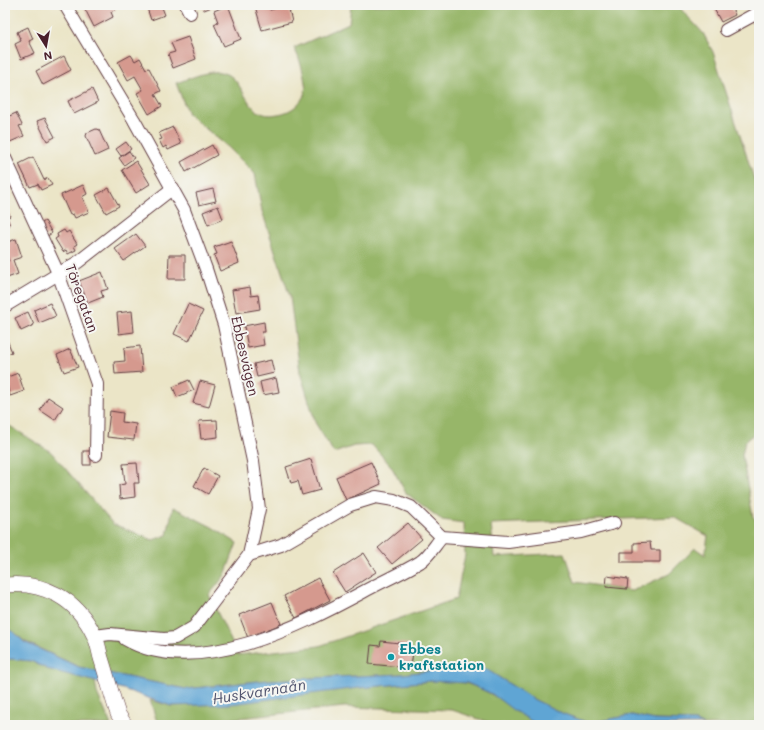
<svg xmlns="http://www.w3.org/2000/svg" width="764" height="730" font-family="Mali,sans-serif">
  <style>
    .forest { fill: #97b669; stroke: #706a4a; fill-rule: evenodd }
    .water { fill: #5ea5d4; stroke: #546280 }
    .building { fill: #d5998e }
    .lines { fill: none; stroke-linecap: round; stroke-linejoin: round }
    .minor-casing { stroke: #623d42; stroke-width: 14 }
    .major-casing { stroke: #623d42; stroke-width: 16 }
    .minor { stroke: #fff; stroke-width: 12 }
    .major { stroke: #fff; stroke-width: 15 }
    .culture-dot { fill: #0f9aa8; stroke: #f6f6f2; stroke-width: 1.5 }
    .labels { text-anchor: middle; stroke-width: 4; stroke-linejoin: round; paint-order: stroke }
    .street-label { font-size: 14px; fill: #4a1f2b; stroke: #f6f6f2 }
    .culture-label { font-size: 14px; font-weight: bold; fill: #0d838f; stroke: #f6f6f2; text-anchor: start }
    .water-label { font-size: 15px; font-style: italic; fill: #52556f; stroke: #f6f6f2 }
  </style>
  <rect width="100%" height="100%" fill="#f6f6f2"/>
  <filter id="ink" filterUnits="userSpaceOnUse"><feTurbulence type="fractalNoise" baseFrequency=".025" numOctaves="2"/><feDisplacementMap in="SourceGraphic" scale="8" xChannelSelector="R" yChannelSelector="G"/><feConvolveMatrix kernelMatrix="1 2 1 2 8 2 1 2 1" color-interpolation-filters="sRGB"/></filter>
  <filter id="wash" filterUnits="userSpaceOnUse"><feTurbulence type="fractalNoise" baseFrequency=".012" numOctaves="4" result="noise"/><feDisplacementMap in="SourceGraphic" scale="16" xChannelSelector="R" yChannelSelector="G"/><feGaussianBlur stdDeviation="0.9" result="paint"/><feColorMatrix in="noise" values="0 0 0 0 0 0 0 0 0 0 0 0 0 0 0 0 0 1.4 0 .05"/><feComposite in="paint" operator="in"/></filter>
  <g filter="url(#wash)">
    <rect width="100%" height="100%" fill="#ebe5c7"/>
    <g class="forest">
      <path d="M351,5H677L703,33L713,52L759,194V430L745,441L742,455L753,517L759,523V725H703L694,721L655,720L632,715L589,723L564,714L533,699L486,669L464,667L402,674L268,680L186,689L79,667L24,641L14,632L5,629V423L51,452L113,524L153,540L167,535L173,507L212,527L237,543L225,575L209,595L238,655L319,646L456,599L465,555L464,523L442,520L406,493L391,466L372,445L354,446L334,453L316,424L300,372L290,297L262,211L255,174L228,147L188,114L176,83C189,79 207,70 221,72C247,76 243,122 278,114C285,113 292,110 297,105C303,99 307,92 305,83C303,70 300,59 294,48L349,23ZM674,517L708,536L705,555L695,548L669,574L632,591L575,582L565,553L494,557L491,524Z"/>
      <polygon points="11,659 31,661 47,669 95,681 97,693 111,725 5,725 5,660"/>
      <path d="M431,681C442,682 457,680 468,684C494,692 515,711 538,725H497L452,710L344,707L173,725H158L150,700L171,706Z"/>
    </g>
    <polygon class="water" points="5,629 14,632 24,642 79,667 186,689 268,680 402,674 464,667 486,669 533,699 564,714 589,723 632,715 655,720 694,721 703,725 538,725 513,710 492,694 467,683 431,681 350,689 231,704 171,706 123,689 47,669 31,661 11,659 5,660"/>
    <g id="blocks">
      <g class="building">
        <polygon points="83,5 114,5 116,9 111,12 113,17 94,27"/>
        <polygon points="146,5 161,5 165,15 151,20"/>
        <polygon points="203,5 217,5 204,10"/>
        <polygon points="228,5 241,39 224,46 214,24 218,22 214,11"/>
        <polygon points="259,5 269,5 270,10 288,5 292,22 262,30 255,6"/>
        <polygon points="316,5 339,5 339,6 316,9"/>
        <polygon points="712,5 730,5 735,15 721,22"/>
        <polygon points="28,27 33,39 29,41 35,53 21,59 15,44 21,41 17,32"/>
        <polygon points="188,37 196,59 173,68 168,54 175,52 171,43"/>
        <polygon points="131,55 135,61 140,58 146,69 149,68 161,91 155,94 162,106 149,114 137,93 143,90 135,76 128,80 118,62"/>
        <polygon points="64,56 71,70 43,85 36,71"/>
        <polygon points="92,89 98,102 74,114 68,101"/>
        <polygon points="16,113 22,125 19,126 24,136 10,142 5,131 8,129 5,118"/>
        <polygon points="45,118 55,137 47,141 37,121"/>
        <polygon points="173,127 181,144 168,150 166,146 163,148 159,140 162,139 159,133"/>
        <polygon points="96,129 99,130 108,150 95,156 86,136 87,133"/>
        <polygon points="126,142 131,149 121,156 116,149"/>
        <polygon points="212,145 217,155 186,172 181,162"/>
        <polygon points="129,151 134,158 124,165 119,158"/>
        <polygon points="33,157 44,180 48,178 52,185 41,190 38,184 30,187 19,164"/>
        <polygon points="136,161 150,184 136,193 122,170"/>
        <polygon points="83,185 87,194 82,197 89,212 75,218 73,214 70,215 61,195"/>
        <polygon points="109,188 119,206 106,213 96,195"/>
        <polygon points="213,189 216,201 199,205 196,193"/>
        <polygon points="5,205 10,216 7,218 10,225 5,227"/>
        <polygon points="218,206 223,219 208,225 203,212"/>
        <polygon points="45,221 52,233 46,237 39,225"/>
        <polygon points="64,230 66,233 69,231 77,244 74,246 76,250 68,254 66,250 63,252 55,239 58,237 57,234"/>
        <polygon points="136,234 145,246 124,261 115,249"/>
        <polygon points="16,239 22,257 13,260 18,274 7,278 5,262 9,261 5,251 5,243"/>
        <polygon points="231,241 239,263 220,271 214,255 217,254 214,247"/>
        <polygon points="169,255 185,255 185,279 168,279"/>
        <polygon points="102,272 108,289 101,291 103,297 88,303 79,281"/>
        <polygon points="250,287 251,296 258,295 260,309 236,313 232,290"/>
        <polygon points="50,303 56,316 39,323 34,310"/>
        <polygon points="188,304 203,311 189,341 174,334"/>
        <polygon points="132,311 134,332 119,334 117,313"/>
        <polygon points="28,312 34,325 21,331 15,318"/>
        <polygon points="264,322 265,332 262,332 264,345 248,348 244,326"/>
        <polygon points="5,335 12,352 5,355"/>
        <polygon points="140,346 142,372 115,374 114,362 125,361 124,348"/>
        <polygon points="70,349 78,367 64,372 57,355"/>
        <polygon points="271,360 274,373 257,377 254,364"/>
        <polygon points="18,373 24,391 10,396 5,378"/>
        <polygon points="276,378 279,392 263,395 260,382"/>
        <polygon points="189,380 194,390 177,397 173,387"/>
        <polygon points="200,381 215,385 209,407 193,403"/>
        <polygon points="48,397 63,407 55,420 40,410"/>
        <polygon points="110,411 123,413 122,422 136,424 134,440 107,437"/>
        <polygon points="217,420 218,437 201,439 199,421"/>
        <rect x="83" y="451" width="8" height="14"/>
        <polygon points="311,459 320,490 302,495 298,481 291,483 286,467"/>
        <polygon points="371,462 381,484 346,500 336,477"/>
        <polygon points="137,463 139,483 134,483 135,497 120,499 119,485 125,484 123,464"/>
        <polygon points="204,468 218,476 208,494 194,486"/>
        <polygon points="408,523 422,539 392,564 378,548"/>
        <polygon points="650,542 651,550 660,550 660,562 621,562 621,552 634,552 634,543"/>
        <polygon points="364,553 376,572 345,592 333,573"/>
        <polygon points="607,576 628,579 627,589 606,587"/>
        <polygon points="318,578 330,600 296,618 284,596"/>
        <polygon points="272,602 281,624 248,638 239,615"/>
        <polygon points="381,641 409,644 408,650 413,651 411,668 369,664 371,645 380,646"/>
      </g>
    </g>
  </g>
  <g filter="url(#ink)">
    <use href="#blocks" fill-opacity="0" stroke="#623d42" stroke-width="1"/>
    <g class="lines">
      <g class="minor-casing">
        <g id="minor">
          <polyline points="65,5 134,120 184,210 206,269 224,325 253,461 259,509 249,555 194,627 175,638 164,639 110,634 95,636"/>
          <polyline points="186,5 190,13"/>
          <polyline points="726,30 759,12"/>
          <polyline points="5,158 58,273 97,384 96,455"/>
          <polyline points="5,306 78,262 173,188"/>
          <polyline points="249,555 281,545 350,505 376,497 394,500 411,507 442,537 508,542 581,532 614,523"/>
          <path d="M125,639C195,680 300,626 363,592C381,582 404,572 420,562C429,556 435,545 442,537"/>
        </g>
      </g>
      <g class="major-casing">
        <path id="major" d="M5,585C44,581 77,599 94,635C98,642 99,651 101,658C107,677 112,696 118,714L125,725"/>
      </g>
      <use href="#minor" class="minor"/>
      <use href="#major" class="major"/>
    </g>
  </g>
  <circle class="culture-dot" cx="391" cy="657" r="4"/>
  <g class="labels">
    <g class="street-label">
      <text transform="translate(82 298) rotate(70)" y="5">Töregatan</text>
      <text transform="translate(245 356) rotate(77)" y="5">Ebbesvägen</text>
    </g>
    <g class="culture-label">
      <text x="399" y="654">Ebbes<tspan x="399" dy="16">kraftstation</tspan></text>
    </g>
    <g class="water-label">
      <text transform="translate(259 692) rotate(-9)" y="5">Huskvarnaån</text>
    </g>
  </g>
  <rect width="764" height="730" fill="none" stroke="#f6f6f2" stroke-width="20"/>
  <g transform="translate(46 46) rotate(169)" stroke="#f6f6f2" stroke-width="3" paint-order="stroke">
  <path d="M0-3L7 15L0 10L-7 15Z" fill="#4a1f2b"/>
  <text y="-6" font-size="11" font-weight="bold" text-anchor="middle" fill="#4a1f2b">N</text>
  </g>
</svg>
